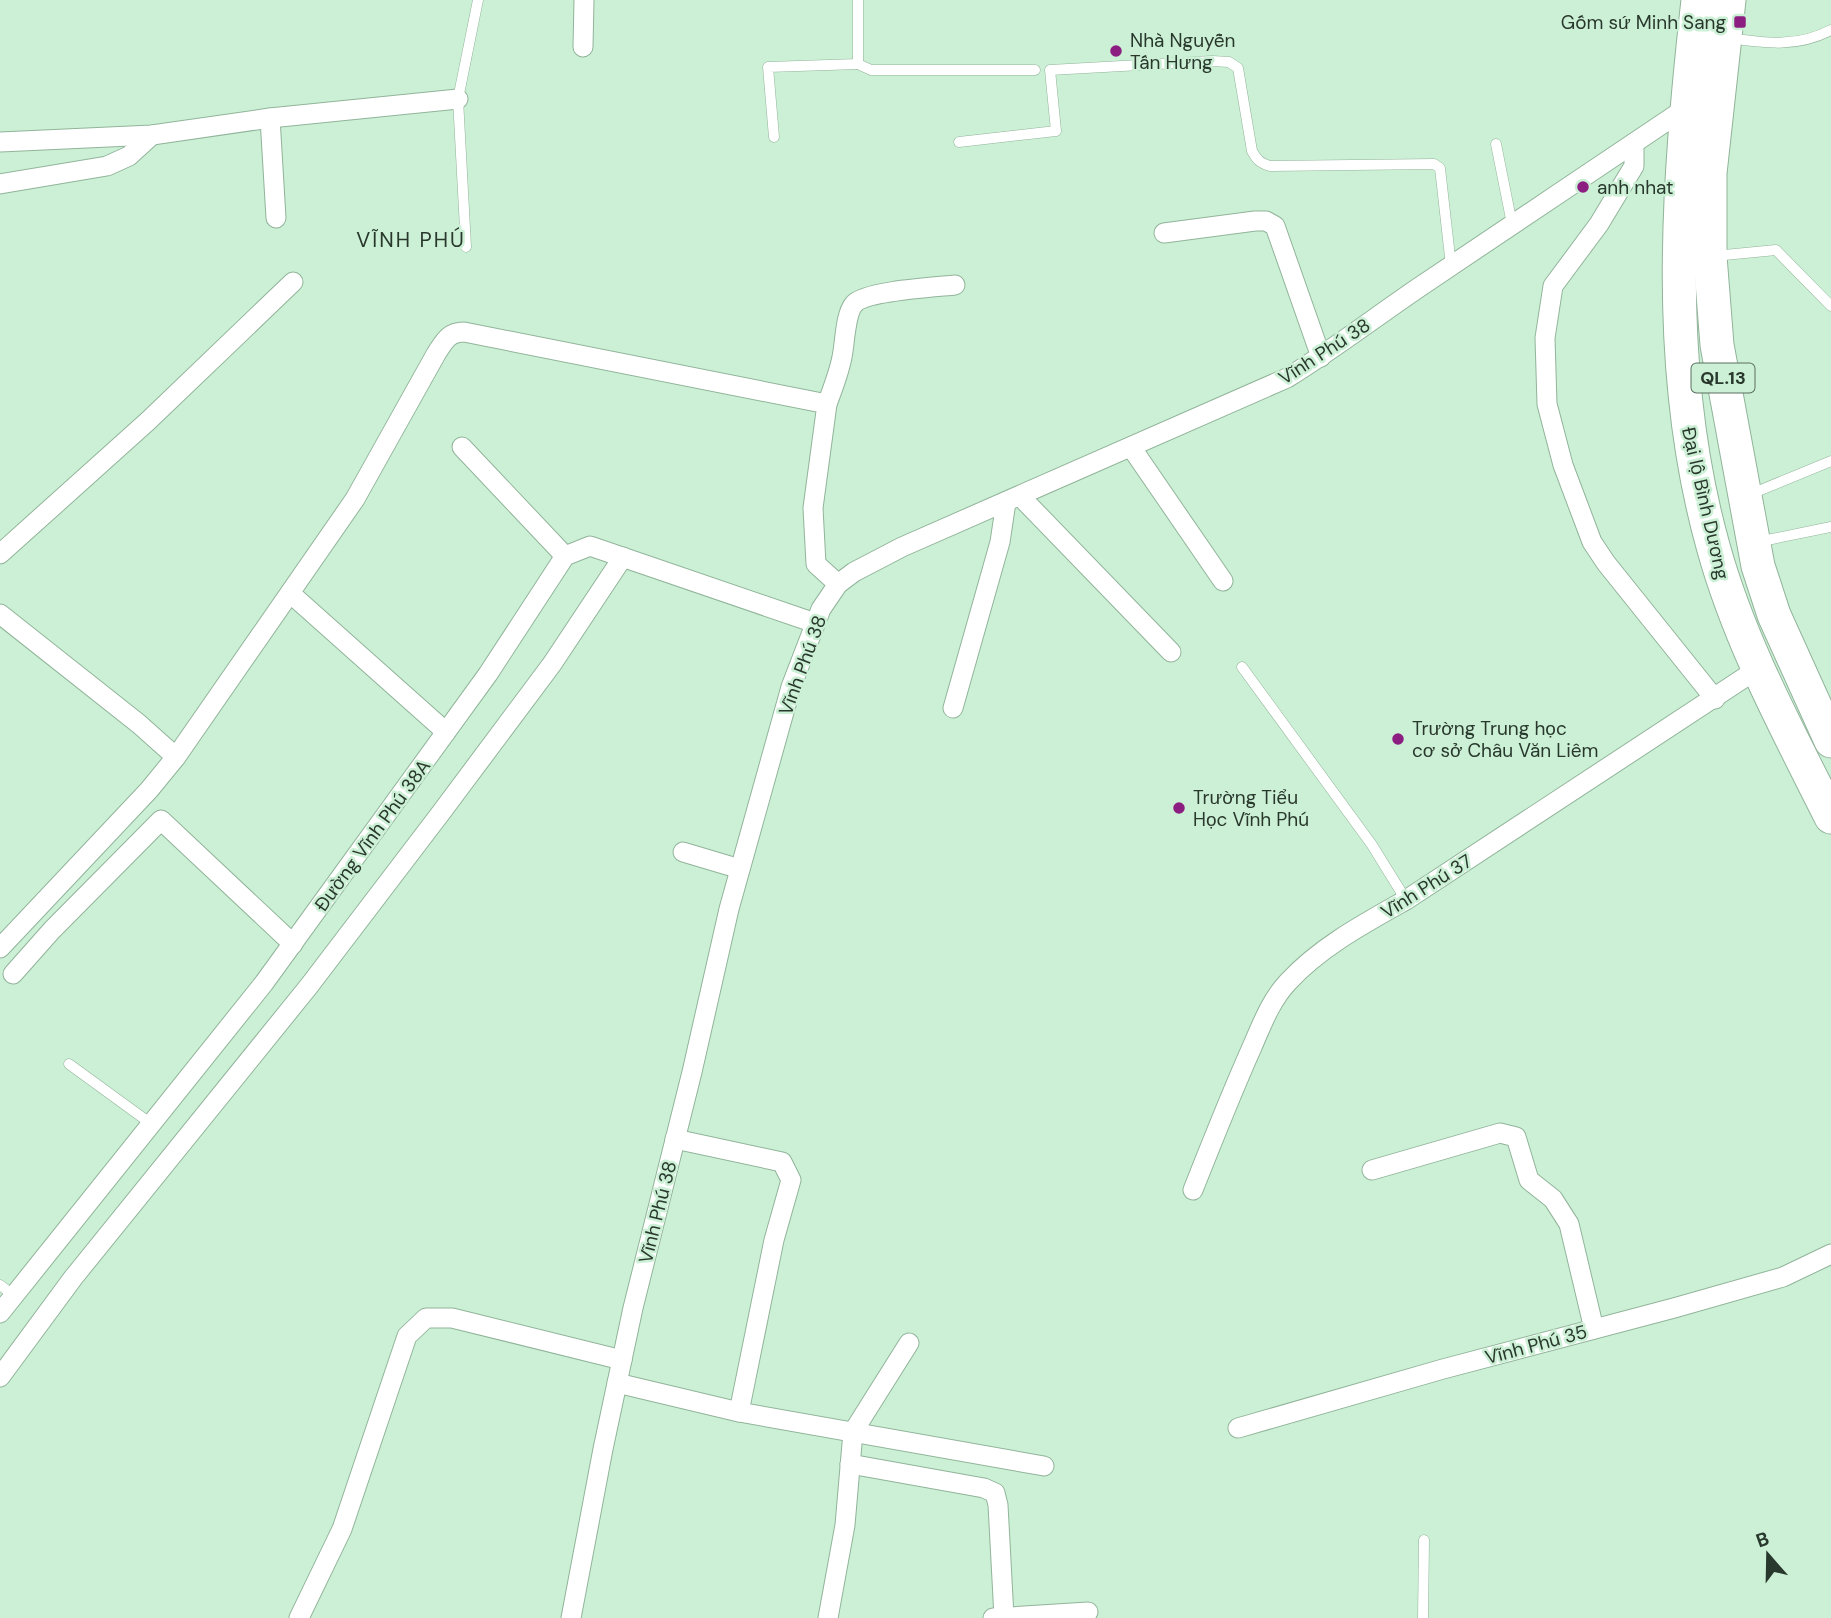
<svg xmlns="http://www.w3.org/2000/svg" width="1831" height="1618" font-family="'DM Sans',sans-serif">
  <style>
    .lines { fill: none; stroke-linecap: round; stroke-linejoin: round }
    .service-casing { stroke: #91b49a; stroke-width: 11 }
    .minor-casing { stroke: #91b49a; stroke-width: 21 }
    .trunk-casing { stroke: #91b49a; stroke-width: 35 }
    .service { stroke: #fff; stroke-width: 10 }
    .minor { stroke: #fff; stroke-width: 19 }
    .trunk { stroke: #fff; stroke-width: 33 }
    .poi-dot { fill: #8c1d81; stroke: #ccf0d5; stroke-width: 2.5 }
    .labels { text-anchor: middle; stroke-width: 5; stroke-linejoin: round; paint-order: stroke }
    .shield { fill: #ccf0d5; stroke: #5a6f5f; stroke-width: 2 }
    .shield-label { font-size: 18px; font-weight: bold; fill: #29382d }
    .poi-label { font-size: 19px; fill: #29382d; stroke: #ccf0d5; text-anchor: start }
    .street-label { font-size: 19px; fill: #29382d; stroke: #ccf0d5 }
    .neighbourhood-label { font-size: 21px; letter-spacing: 2px; fill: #29382d; stroke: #ccf0d5 }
  </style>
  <rect width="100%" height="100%" fill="#ccf0d5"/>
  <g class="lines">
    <g class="service-casing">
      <g id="service">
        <polyline points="858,0 858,64 871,70 1035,70"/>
        <path d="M1729,38C1765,43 1797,48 1831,30"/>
        <polyline points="774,137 768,67 858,64"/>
        <path d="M959,142L1056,131L1050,70L1212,61L1229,62L1238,68L1252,151C1257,160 1260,163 1270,166L1434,164L1440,168L1451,266"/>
        <polyline points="1496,144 1512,224"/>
        <polyline points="466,247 458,99 478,0"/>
        <polyline points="1714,256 1776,250 1831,306"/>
        <polyline points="1751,494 1831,461"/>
        <polyline points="1757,542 1831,527"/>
        <polyline points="1242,667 1372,845 1406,900"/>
        <polyline points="69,1064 150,1123"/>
        <polyline points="0,1285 13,1295"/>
        <polyline points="1423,1618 1424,1540"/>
      </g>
    </g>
    <g class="minor-casing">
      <g id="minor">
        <polyline points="583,47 584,0"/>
        <polyline points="270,118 276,218"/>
        <polyline points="0,142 152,135 270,118 458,99"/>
        <polyline points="1634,143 1634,166 1599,224 1553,286 1545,338 1547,404 1563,465 1592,542 1606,563 1715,699"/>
        <polyline points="0,184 107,166 129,156 152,135"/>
        <polyline points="1164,233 1255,221 1266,221 1275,226 1321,357"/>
        <path d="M827,404C833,388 839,373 842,357C845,344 845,314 854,304C865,291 936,287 955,285"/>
        <polyline points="462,447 565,556"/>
        <polyline points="1131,447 1223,581"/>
        <polyline points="1020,496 1171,652"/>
        <polyline points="0,554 148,421 293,282"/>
        <polyline points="290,593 446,732"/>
        <polyline points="0,614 139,724 176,757 149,790 0,948"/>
        <polyline points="953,708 1000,542 1006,502"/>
        <path d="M176,757L355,499L436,354C444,342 448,332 464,332L827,404L813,508L816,564L838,584"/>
        <polyline points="683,852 740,869"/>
        <polyline points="13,974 52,930 161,820 293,944"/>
        <polyline points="675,1139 782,1162 791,1180 774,1240 739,1412 1044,1466"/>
        <polyline points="1372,1170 1500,1133 1516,1137 1529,1180 1553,1199 1569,1224 1594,1329"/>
        <path d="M1193,1190C1212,1142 1231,1094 1252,1047C1262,1024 1271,1000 1288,982C1320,947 1365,923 1406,900L1759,668"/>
        <polyline points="0,1313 264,983 488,674 565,556 590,546 815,623"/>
        <polyline points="0,1377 73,1278 309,986 440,814 552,664 623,557"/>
        <polyline points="617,1383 739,1412"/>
        <polyline points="1238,1428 1443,1369 1674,1308 1783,1277 1831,1254"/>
        <polyline points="850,1464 984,1488 995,1493 998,1505 1004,1617"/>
        <polyline points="299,1618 342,1529 407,1336 426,1318 452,1318 622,1360"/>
        <path d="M571,1618L603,1449L633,1308L692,1072L729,909L791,687L821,609L838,584L854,572L902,547L1287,378C1334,349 1378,315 1424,284C1511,225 1599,167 1686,108"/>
        <polyline points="828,1618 845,1525 853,1432 909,1343"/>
        <polyline points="993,1618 1088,1612"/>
      </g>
    </g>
    <g class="trunk-casing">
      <g id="trunk">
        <path d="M1698,0C1678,182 1663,367 1713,546C1739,641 1787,729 1831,817"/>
        <polyline points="1729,0 1710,173 1710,256 1717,345 1758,566 1774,615 1831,741"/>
      </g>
    </g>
    <use href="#service" class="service"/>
    <use href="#minor" class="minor"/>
    <use href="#trunk" class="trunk"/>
  </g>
  <g class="poi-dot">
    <rect x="1733" y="15" width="14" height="14" rx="3.5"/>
    <circle cx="1116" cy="51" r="7"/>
    <circle cx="1583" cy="187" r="7"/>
    <circle cx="1398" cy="739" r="7"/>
    <circle cx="1179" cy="808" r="7"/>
  </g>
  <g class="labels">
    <rect class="shield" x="1691.5" y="363.5" width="63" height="29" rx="5"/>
    <g class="shield-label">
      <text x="1723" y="384">QL.13</text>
    </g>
    <g class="poi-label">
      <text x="1726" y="29" text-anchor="end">Gốm sứ Minh Sang</text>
      <text x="1130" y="47">Nhà Nguyễn<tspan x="1130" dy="22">Tấn Hưng</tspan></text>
      <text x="1597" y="194">anh nhat</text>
      <text x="1412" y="735">Trường Trung học<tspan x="1412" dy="22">cơ sở Châu Văn Liêm</tspan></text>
      <text x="1193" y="804">Trường Tiểu<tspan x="1193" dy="22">Học Vĩnh Phú</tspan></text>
    </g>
    <g class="street-label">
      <text transform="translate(1324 351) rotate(-33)" y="7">Vĩnh Phú 38</text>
      <text transform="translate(1706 503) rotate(77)" y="7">Đại lộ Bình Dương</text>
      <text transform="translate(802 665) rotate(-70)" y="7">Vĩnh Phú 38</text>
      <text transform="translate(372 835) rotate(-54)" y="7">Đường Vĩnh Phú 38A</text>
      <text transform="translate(1426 886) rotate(-32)" y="7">Vĩnh Phú 37</text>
      <text transform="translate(657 1212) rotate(-76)" y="7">Vĩnh Phú 38</text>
      <text transform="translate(1536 1344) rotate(-15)" y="7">Vĩnh Phú 35</text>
    </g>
    <g class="neighbourhood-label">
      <text x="411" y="247">VĨNH PHÚ</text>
    </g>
  </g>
  <g transform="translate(1768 1555) rotate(340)" stroke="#ccf0d5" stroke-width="5" paint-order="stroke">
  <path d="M0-5L12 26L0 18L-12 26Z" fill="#29382d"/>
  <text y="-10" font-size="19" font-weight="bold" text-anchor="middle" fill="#29382d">B</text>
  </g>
</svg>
